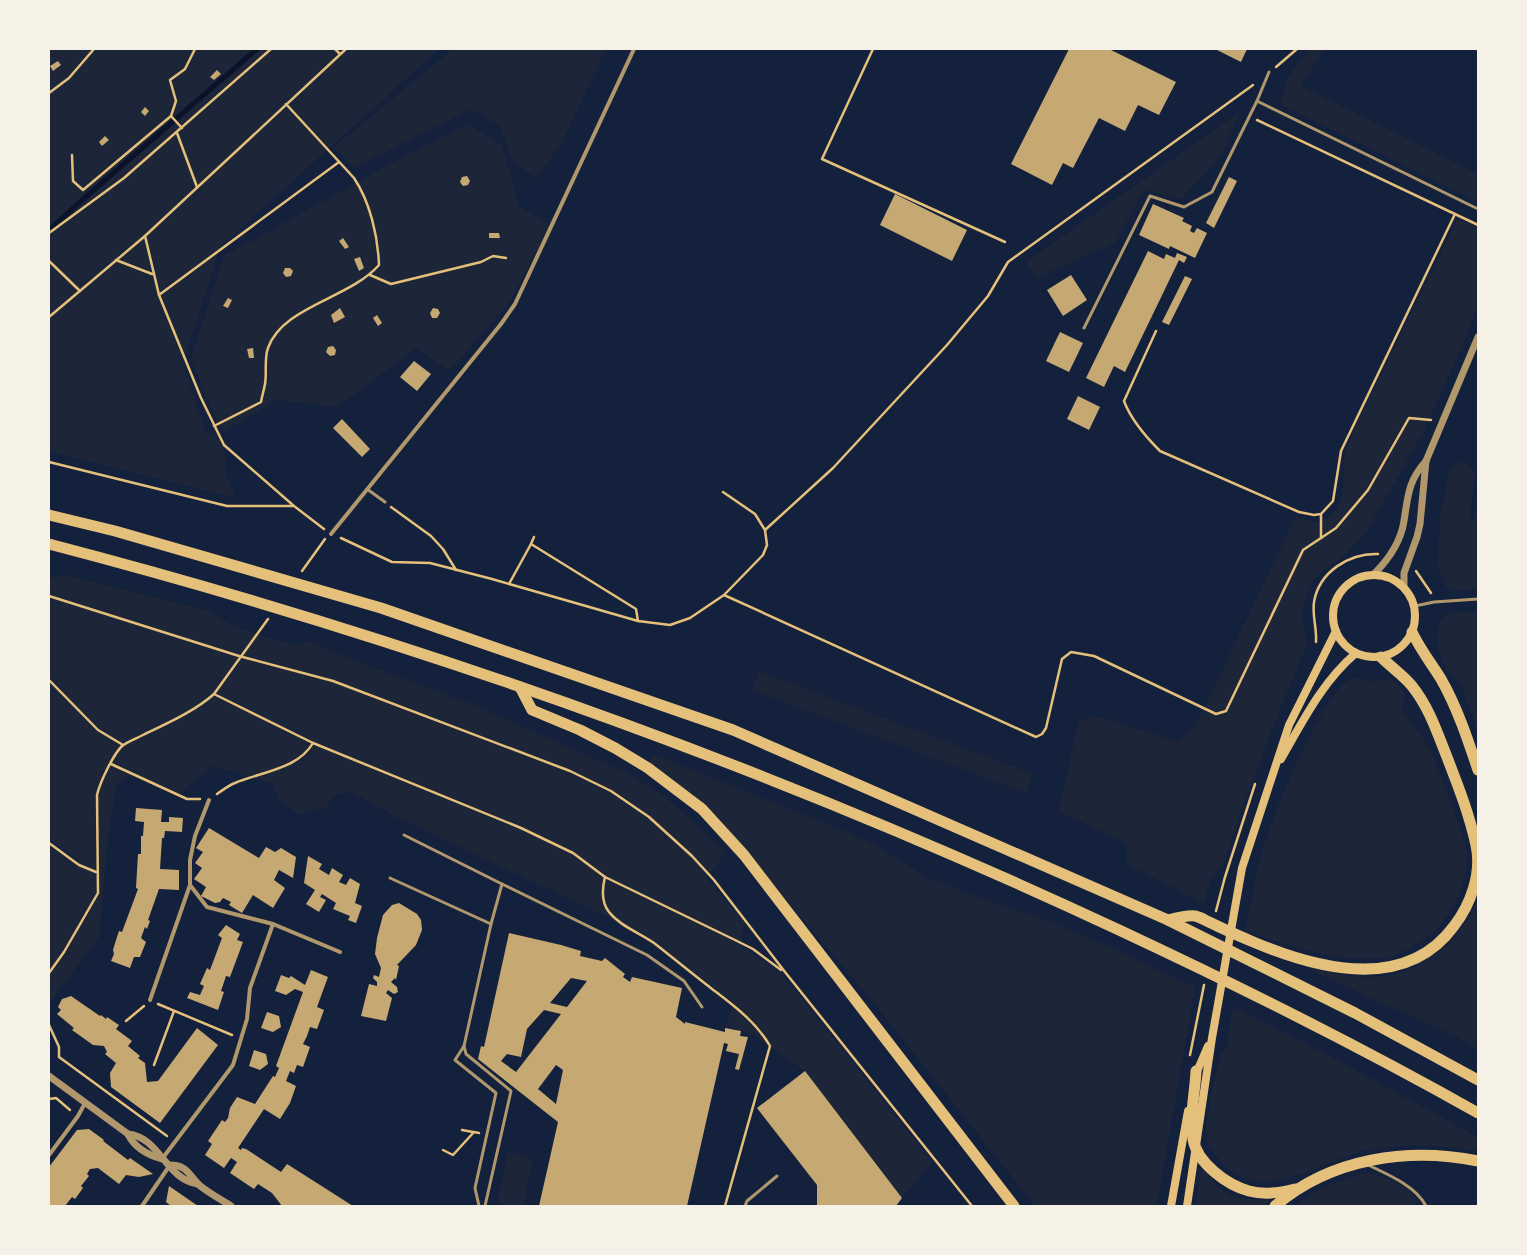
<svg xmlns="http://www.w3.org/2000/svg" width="1527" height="1255" font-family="'Alegreya Sans',sans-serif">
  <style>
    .green { fill: #1d2539 }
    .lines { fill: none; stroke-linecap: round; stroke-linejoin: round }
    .stream { stroke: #0b132b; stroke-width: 5 }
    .building { fill: #c6a872; fill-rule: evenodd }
    .path { stroke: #e5c07b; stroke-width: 2.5 }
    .service { stroke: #b1986c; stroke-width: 3 }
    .minor { stroke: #b1986c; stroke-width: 4 }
    .tertiary { stroke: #b1986c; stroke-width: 7 }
    .secondary { stroke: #e5c07b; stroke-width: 8 }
    .trunk { stroke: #e5c07b; stroke-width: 11 }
  </style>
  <rect width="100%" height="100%" fill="#14213d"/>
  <g class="green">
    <polygon points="49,49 439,49 220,247 183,363 206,432 218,434 224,445 226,476 236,498 49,451"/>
    <polygon points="453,49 606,49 562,142 536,179 513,161 499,125 470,109 433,129 354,167 333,148"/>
    <polygon points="1310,49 1324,49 1301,86 1478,174 1478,202 1280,104 1288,77"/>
    <polygon points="1240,112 1220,157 1181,199 1143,190 1116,242 1037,278 1026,262"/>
    <polygon points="467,124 502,145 519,206 550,225 509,303 449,371 417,348 337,407 277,400 222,433 191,360 224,256 419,148"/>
    <polygon points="1457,220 1464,221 1478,228 1478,306 1466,337 1423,433 1367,531 1348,552 1311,581 1301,616 1307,644 1271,732 1222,865 1210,880 1204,904 1127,864 1127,843 1058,811 1079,721 1095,716 1178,741 1195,727 1296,516 1316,523 1326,520 1337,509 1343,493 1345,451 1356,425"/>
    <polygon points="1464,461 1475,473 1469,519 1473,521 1478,510 1478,590 1447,589 1438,568 1440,515 1450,468"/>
    <polygon points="66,575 207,610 233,626 281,642 300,645 309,641 345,657 469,703 629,774 665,797 726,852 707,878 745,924 740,945 783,975 933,1162 902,1198 805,1071 751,1033 727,1026 733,1002 646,935 398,818 350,791 334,795 326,808 310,810 300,815 279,800 273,784 213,766 178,794 134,774 116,784 107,848 99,937 49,1004 49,843 79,865 94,871 49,839 49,578"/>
    <polygon points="1450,612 1478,612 1478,731 1461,685 1446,671 1436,639 1440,622"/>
    <polygon points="759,671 1033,774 1026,793 752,690"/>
    <path d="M1352,678L1373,681L1392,679C1404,690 1408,695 1402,712C1429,741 1435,759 1448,796C1454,811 1461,828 1465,844C1473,876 1453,919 1427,937C1414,946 1399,956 1383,958C1340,964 1286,944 1245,931C1250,908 1254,883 1260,860C1268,825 1322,690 1352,678Z"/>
    <polygon points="653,754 849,833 878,847 924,876 985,900 1045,920 1094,940 1195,987 1157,1206 1035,1206 876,1005 725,828 694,795 649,762"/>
    <path d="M1478,896V1049L1459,1038L1312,971V968C1333,972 1351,978 1372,977C1418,976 1465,940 1478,896Z"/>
    <path d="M1233,1007L1304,1042L1478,1137V1151C1442,1145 1408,1143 1372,1149C1325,1158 1266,1206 1224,1165C1217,1158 1208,1146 1206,1137C1204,1125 1217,1071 1220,1056L1227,1046Z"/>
    <polygon points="508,1152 533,1160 523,1206 505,1206 498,1201"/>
    <path d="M1201,1170C1208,1172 1213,1183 1219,1188C1233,1201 1252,1199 1269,1200L1270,1201L1265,1206H1195Z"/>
    <path d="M1368,1173C1383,1175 1412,1188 1418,1202L1416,1204L1407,1206H1294C1316,1190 1341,1179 1368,1173Z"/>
  </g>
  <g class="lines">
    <polyline class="stream" points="49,230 81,201 257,49"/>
  </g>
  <g class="building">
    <polygon points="1069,49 1109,49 1176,82 1159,115 1138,105 1125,131 1099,118 1073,168 1063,163 1052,185 1011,164"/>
    <polygon points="1215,49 1247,49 1241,62"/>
    <polygon points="58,61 61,65 53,71 50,66"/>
    <polygon points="217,70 221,74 214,80 210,77"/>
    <polygon points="145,107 149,111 145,116 141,112"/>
    <polygon points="105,136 109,140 102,146 99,142"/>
    <polygon points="467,176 470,181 468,185 463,186 460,182 462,177"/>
    <polygon points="1229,177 1237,181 1214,228 1206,223"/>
    <polygon points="895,194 967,230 952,261 880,225"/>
    <polygon points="1153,204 1184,218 1182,221 1192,226 1190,231 1194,233 1197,228 1207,233 1195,258 1170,246 1169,249 1139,235"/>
    <polygon points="489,233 499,233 500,238 489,238"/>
    <polygon points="343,238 349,247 345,249 339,241"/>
    <polygon points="1148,251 1164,259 1166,254 1175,258 1177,253 1187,257 1184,263 1179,260 1125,372 1114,366 1104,387 1086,378"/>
    <polygon points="360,257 364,268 359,271 354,259"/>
    <polygon points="285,268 290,268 293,271 291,276 286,277 283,273"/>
    <polygon points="1071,275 1087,300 1063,316 1047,290"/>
    <polygon points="1185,276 1192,279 1169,325 1162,322"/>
    <polygon points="228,298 232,300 228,308 223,306"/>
    <polygon points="340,308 345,317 334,323 331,315"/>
    <polygon points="433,308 438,309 440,313 437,318 432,318 430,313"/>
    <polygon points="377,315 382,323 378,326 373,318"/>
    <polygon points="1060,332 1083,343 1069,372 1046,361"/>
    <polygon points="333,346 336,350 335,355 330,356 326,352 328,347"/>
    <polygon points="253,348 254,358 249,358 247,349"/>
    <polygon points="414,361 431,374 417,391 400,377"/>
    <polygon points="1078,396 1100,407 1089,430 1067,419"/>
    <polygon points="342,419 370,449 362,457 333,428"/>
    <polygon points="136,808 162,810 161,822 169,822 169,817 183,818 182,832 165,831 164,838 162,838 160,869 179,870 179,890 159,889 148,920 150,921 147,929 145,927 141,938 146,942 140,957 134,957 130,968 111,961 114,954 113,950 116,940 119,931 122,932 138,889 136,888 138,854 141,854 141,836 143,836 144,822 135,821"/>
    <polygon points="209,828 259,858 266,847 275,852 281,848 296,857 293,878 279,870 274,880 285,888 273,908 253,895 242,913 229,905 231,902 223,898 220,902 215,903 201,896 206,887 194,879 202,868 195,863 203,852 196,848"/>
    <polygon points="308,856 322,864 319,869 329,875 332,868 343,875 339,882 346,885 350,878 360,884 355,903 362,906 356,923 348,920 350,916 333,909 336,903 322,894 320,897 326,900 319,912 306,904 315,890 304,883"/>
    <polygon points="399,903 417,914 421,920 422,930 416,945 397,965 399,966 396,980 395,978 391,982 397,987 398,992 394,994 388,990 386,993 392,998 386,1021 361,1016 369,984 377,986 377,982 373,978 374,975 379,977 381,968 375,954 377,938 383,915 392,905"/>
    <polygon points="226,925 240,934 237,940 243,942 230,977 226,976 221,991 224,992 218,1010 187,998 190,992 200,995 204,986 200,984 207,968 210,970 222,938 218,935"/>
    <path d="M509,933L561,945L581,951L580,956L602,961L605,958L625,974L623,977L630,982L632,977L682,988L676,1017L685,1024V1022L725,1032V1028L741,1031L740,1036L748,1037L739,1070L735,1069L739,1054L726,1051L728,1044L724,1043L687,1206H539L558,1122L478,1059L481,1046L484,1047ZM571,978L587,981L567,1007L550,1003ZM544,1010L561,1014L516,1072L501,1061L507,1054L521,1057L527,1029ZM556,1065L563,1070L556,1104L538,1089Z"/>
    <polygon points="311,970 328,977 317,1007 324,1010 317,1029 310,1027 307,1036 303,1044 310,1047 303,1067 297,1065 294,1073 290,1071 286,1081 296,1086 290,1103 280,1119 264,1109 238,1148 241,1150 242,1148 246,1149 281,1172 287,1164 353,1206 282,1206 272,1193 258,1184 254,1189 230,1173 237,1162 231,1158 224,1168 205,1155 212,1144 208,1141 222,1120 225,1122 228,1118 230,1108 237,1097 255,1104 273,1076 275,1077 279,1068 276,1066 303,992 295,989 286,995 275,991 281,975 289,978 291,976 305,985"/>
    <polygon points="71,996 100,1016 101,1015 106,1019 107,1017 119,1025 116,1029 132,1041 128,1046 140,1056 138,1058 145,1063 147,1082 158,1081 197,1028 218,1045 160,1123 111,1087 110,1073 116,1063 105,1054 107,1052 104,1046 93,1045 72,1030 74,1028 57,1014 61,1010 58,1007 62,999"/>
    <polygon points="267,1012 279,1016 281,1027 273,1032 261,1028"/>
    <polygon points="254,1050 266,1054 268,1064 260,1070 249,1066"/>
    <polygon points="805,1071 902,1198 896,1206 817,1206 817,1185 757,1108"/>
    <polygon points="89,1129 104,1140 103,1141 128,1160 130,1158 153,1174 139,1177 126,1175 119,1184 98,1168 90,1169 87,1174 89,1176 81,1186 83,1188 75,1199 72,1197 65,1206 49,1206 49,1167 77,1130"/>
    <polygon points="169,1186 198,1206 171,1206 166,1202"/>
  </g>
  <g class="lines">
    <g class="path">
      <polyline points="335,49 340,54"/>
      <polyline points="873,49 822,159 1005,242"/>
      <polyline points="1276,67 1297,49"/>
      <polyline points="49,93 69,78 94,49"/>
      <polyline points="171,116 182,128"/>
      <polyline points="1257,120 1478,225"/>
      <polyline points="177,133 197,187"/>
      <polyline points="72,155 73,181 83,190 171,116 176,101 170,80 185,69 195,49"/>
      <polyline points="49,233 124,178 271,49"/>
      <polyline points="145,236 159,295 201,398 224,445 294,506 324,529"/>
      <polyline points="116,260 152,274"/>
      <polyline points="49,261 80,291"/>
      <polyline points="370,275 391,284 481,262 493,256 506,258"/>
      <polyline points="159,295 339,162"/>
      <polyline points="49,317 145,236 346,49"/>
      <path d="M1156,331L1124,401C1131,420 1146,437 1160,451L1299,512L1314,515L1321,514L1333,501L1341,451L1455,214"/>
      <path d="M214,426L261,402C262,396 264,390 265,384C267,373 264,358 268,348C283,306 349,299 379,265C378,236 370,202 354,178L286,104"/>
      <polyline points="49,462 227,506 293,506"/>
      <polyline points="391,507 431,536 443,549 456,570"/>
      <polyline points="1321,514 1321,538"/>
      <polyline points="765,530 833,468 947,345 988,296 1008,262 1253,85"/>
      <polyline points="341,538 392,562 430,563 492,579 638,621 670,625 690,618 724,595 763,555 767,545 765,530 755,514 723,492"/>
      <polyline points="531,544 534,537"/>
      <polyline points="302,571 325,539"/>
      <polyline points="1416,571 1431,593"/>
      <polyline points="509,584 531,544 636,609 638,621"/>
      <polyline points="724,595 1036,737 1042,734 1046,728 1062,659 1071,652 1094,656 1216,714 1226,711 1303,550 1336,528 1368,490 1409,418 1431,420"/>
      <polyline points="49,596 239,656 333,681 570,771 611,791 649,817 692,856 714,880 785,972 972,1206"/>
      <path d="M1316,642C1317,628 1312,616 1314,602C1319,572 1349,553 1378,554"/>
      <polyline points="49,680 98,730 123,745"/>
      <polyline points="214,694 313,743 521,828 573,853 605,877 735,940 753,949 781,970"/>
      <polyline points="111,764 187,799 200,799"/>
      <path d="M217,794C223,790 229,785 235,783C261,772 298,769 313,743"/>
      <polyline points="49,843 79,865 96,872"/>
      <path d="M605,877C602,889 601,902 609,912C620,926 640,933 654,943C672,957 689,971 707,985C730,1003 755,1020 770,1046L725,1206"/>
      <polyline points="1216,911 1225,877 1255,784"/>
      <path d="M49,973L64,952L98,893L97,795C100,782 113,755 122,746C128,741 138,738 145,734C168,723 195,711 214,694L268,619"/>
      <polyline points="158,1004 232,1035"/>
      <polyline points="126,1021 144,1006"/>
      <polyline points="49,1025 59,1047 59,1057 167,1136"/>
      <polyline points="1190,1055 1204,985"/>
      <polyline points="154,1065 174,1011"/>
      <polyline points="49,1099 56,1098 70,1110"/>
      <polyline points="462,1130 473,1132"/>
      <polyline points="443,1150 453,1155 474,1132 479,1133"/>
    </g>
    <g class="service">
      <polyline points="1257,101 1269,72"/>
      <polyline points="1084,328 1150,196 1184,207 1212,192 1257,101 1478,209"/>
      <polyline points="367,489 385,502"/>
      <polyline points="1415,606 1434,602 1478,599"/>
      <polyline points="404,835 502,884"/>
      <polyline points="390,878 491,924"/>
      <polyline points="464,1046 491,924 502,884 647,955 684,981 702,1007"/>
      <path d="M1368,1165C1387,1174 1416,1186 1426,1206"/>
      <polyline points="479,1206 475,1188 496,1093 455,1060 464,1046 466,1054 511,1091 485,1206"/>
      <polyline points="745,1206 747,1201 777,1176"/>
    </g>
    <g class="minor">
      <polyline points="331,534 501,324 515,304 634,49"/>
      <polyline points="209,800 195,836 190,860 190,885 207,907 273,924 340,952"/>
      <polyline points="150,1000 190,885"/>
      <polyline points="49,1155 78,1116 85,1103"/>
      <polyline points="162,1159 233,1065 247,1019 250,988 273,924"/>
      <polyline points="142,1206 170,1165"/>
    </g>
    <g class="tertiary">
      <path d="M1374,574C1388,560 1401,541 1404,521C1408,496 1408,481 1426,461"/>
      <polyline points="1404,587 1404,573 1417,537 1420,524 1426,461 1478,337"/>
      <path d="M49,1076L128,1134C134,1147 148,1155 162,1159"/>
      <path d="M128,1134C160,1137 166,1180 198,1184"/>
      <path d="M170,1165C187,1165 189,1175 199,1185C209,1193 220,1199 231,1206"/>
    </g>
    <g class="secondary">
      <circle cx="1374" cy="616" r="41"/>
      <path d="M1281,759C1303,721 1322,682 1356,653"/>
      <polyline points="1195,1076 1208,1046"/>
      <polyline points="1171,1206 1188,1111"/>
      <polyline points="1187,1206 1212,1038 1242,868 1289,725 1336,631"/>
    </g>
    <g class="trunk">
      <polyline points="49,515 115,531 381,608 733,730 1168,920 1355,1013 1478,1080"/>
      <path d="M49,544C417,640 775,769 1119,930C1241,987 1361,1047 1478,1113"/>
      <path d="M1412,632C1420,649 1431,663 1441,679C1457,707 1468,740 1478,770"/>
      <polyline points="520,687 532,710 580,730 615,748 648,768 702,809 744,855 1014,1206"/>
      <path d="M1168,920C1176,918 1187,915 1195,916C1200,917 1205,920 1209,922C1223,929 1237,935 1251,941C1316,969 1405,993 1454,926C1471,904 1482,873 1476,845C1469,813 1457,783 1445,752C1436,729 1428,706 1412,686C1404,676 1391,667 1381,657"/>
      <path d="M1196,1071C1195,1093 1189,1118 1193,1139C1197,1163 1227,1185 1249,1191C1264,1195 1280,1193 1295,1189"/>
      <path d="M1275,1206C1331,1158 1408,1147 1478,1161"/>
    </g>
  </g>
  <rect width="1527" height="1255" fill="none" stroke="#f6f1e7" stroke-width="100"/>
</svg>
